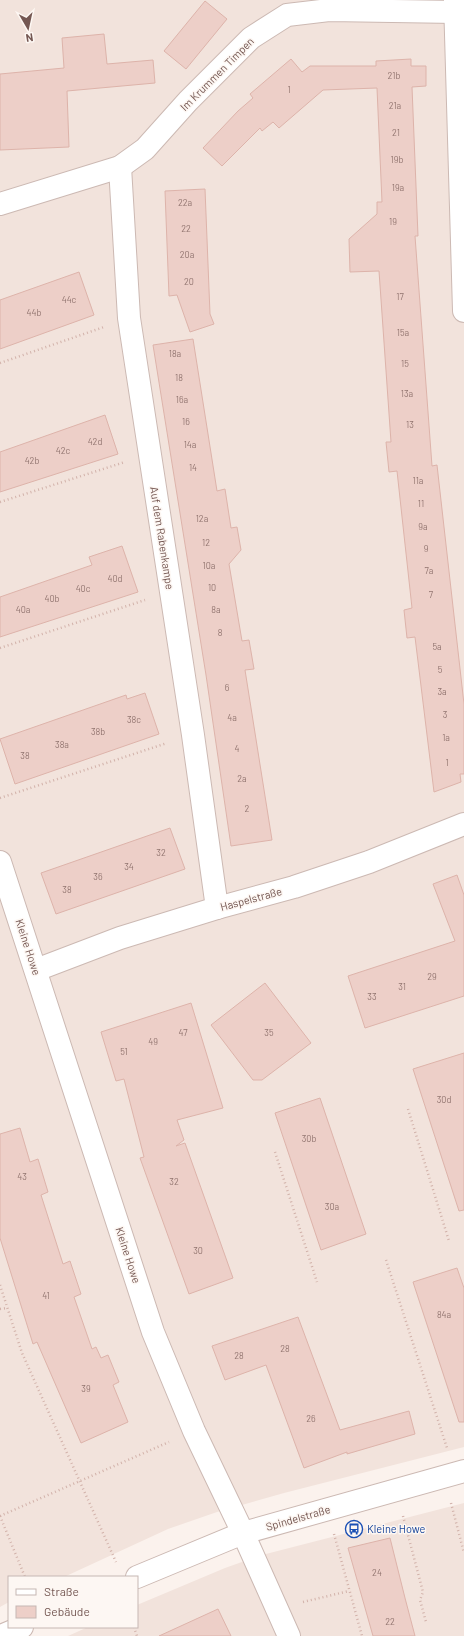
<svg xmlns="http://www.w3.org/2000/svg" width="464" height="1636" font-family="Barlow,sans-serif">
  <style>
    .residential { fill: #f2e3dc }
    .building { fill: #edcfc8; stroke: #ddb3aa }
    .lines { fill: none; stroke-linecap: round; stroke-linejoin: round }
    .minor-casing { stroke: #ccb9b3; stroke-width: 24 }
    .path { stroke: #d2b2aa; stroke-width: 2.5; stroke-dasharray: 1 3; stroke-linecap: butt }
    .minor { stroke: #fff; stroke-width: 22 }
    .labels { text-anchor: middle; stroke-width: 3; stroke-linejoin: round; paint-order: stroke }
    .number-label { font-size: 9px; fill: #927570 }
    .street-label { font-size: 11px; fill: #745752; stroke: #fdf7f3 }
    .transit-label { font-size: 11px; fill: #164399; stroke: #fdf7f3; text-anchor: start }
  </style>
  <rect width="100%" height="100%" fill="#fbf2ed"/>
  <g class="residential">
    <polygon points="0,0 464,0 464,1447 284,1493 217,1512 168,1529 64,1577 9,1577 9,1602 0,1607"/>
    <polygon points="464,1503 464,1636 68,1636 88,1627 137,1627 137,1605 225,1568 262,1555"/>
  </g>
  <g class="building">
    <polygon points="205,1 227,19 186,69 164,51"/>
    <polygon points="104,34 107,64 153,60 155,83 67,91 69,147 0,150 0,74 64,68 62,38"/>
    <polygon points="291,59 302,72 310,66 376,66 376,61 411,59 411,66 426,66 426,86 412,87 418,236 415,236 432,466 437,465 464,704 464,774 460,774 461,782 434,792 415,637 407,638 404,610 412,608 397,471 389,472 386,442 391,442 379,271 350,272 349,239 377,214 377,202 382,202 377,88 323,90 279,128 273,122 262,131 260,128 222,166 203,148 238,111 253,98 250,94"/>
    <polygon points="205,189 210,314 214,324 190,332 177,295 169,296 165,191"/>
    <polygon points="79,272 94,315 0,349 0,300"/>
    <polygon points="193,339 217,491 225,489 231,528 237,527 241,550 229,564 242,641 249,640 254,669 245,670 272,840 231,846 206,675 153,345"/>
    <polygon points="105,415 118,454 0,492 0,452"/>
    <polygon points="122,546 138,592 0,637 0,597 92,565 89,557"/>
    <polygon points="145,693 159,734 15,784 0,739 126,695 127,699"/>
    <polygon points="170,828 185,869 56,914 41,873"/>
    <polygon points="457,875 464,895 464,996 365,1028 348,976 455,941 433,884"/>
    <polygon points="265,983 311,1043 262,1080 253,1080 211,1025"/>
    <polygon points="191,1003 223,1108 177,1120 184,1140 176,1146 185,1143 233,1278 189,1294 140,1158 144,1157 124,1079 116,1081 101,1032"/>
    <polygon points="464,1053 464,1210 459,1211 413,1069"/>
    <polygon points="320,1098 366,1234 321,1250 275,1113"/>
    <polygon points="20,1128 30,1162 38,1159 48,1192 41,1195 63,1264 70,1261 81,1294 74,1297 92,1349 96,1347 101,1358 108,1355 119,1382 113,1385 128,1422 81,1443 37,1342 33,1344 0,1238 0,1134"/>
    <polygon points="457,1268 464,1288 464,1422 459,1422 413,1282"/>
    <polygon points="298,1317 340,1430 409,1411 415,1434 347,1454 347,1452 304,1468 266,1365 225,1380 212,1346"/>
    <polygon points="390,1538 405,1598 415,1636 373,1636 348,1548"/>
    <polygon points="218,1609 231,1636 159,1636"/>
  </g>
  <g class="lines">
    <g class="minor-casing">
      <g id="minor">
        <polyline points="455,0 464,311"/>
        <polyline points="120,167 129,318 193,735 217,908"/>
        <polyline points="0,204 120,167 145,149 188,101 251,38 287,15 329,10 456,12"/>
        <polyline points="0,862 153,1332 194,1431 243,1533 289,1636"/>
        <polyline points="36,970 120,938 217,908 294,887 369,862 464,824"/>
        <polyline points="137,1577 243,1533 464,1471"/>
        <polyline points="1,1636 22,1627"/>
      </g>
    </g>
    <g class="path">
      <polyline points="0,363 104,327"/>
      <polyline points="0,502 125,462"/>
      <polyline points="0,648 145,600"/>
      <polyline points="0,798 167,743"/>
      <polyline points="408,1109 449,1241"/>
      <polyline points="275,1152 317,1282"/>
      <polyline points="386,1260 447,1448"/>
      <polyline points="0,1285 22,1353 116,1562"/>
      <polyline points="0,1309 7,1308"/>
      <polyline points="451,1503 464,1553"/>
      <polyline points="0,1516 169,1442"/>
      <polyline points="0,1516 25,1577"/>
      <polyline points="403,1516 423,1592 420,1600 426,1622"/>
      <polyline points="334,1534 362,1636"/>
      <polyline points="303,1602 349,1591"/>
      <polyline points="134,1627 137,1636"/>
    </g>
    <use href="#minor" class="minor"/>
  </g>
  <defs>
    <g id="bus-ring" transform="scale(0.9)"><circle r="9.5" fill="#fdf7f3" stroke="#1a4fb4" stroke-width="1.5"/><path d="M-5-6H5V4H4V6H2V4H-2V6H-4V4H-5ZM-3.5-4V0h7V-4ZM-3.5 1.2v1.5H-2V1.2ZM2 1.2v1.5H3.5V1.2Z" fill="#1a4fb4"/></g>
  </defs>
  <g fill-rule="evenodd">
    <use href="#bus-ring" x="354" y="1529"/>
  </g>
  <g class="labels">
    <g class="number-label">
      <text x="394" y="79">21b</text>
      <text x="289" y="93">1</text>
      <text x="395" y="109">21a</text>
      <text x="396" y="136">21</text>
      <text x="397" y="163">19b</text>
      <text x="398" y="191">19a</text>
      <text x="185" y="206">22a</text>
      <text x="393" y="225">19</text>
      <text x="186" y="232">22</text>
      <text x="187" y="258">20a</text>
      <text x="189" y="285">20</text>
      <text x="400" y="300">17</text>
      <text x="69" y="303">44c</text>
      <text x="34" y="316">44b</text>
      <text x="403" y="336">15a</text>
      <text x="175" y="357">18a</text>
      <text x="405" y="367">15</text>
      <text x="179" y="381">18</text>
      <text x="407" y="397">13a</text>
      <text x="182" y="403">16a</text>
      <text x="186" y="425">16</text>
      <text x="410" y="428">13</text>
      <text x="95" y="445">42d</text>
      <text x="190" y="448">14a</text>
      <text x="63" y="454">42c</text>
      <text x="32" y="464">42b</text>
      <text x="193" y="471">14</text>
      <text x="418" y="484">11a</text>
      <text x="421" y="507">11</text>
      <text x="202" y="522">12a</text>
      <text x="423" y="530">9a</text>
      <text x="206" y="546">12</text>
      <text x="426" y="552">9</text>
      <text x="209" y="569">10a</text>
      <text x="429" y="574">7a</text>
      <text x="115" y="582">40d</text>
      <text x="212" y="591">10</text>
      <text x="83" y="592">40c</text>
      <text x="431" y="598">7</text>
      <text x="52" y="602">40b</text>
      <text x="23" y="613">40a</text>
      <text x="216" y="613">8a</text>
      <text x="220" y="636">8</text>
      <text x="437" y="650">5a</text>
      <text x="440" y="673">5</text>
      <text x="227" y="691">6</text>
      <text x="442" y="695">3a</text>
      <text x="445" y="718">3</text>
      <text x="232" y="721">4a</text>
      <text x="134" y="723">38c</text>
      <text x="98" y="735">38b</text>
      <text x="446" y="741">1a</text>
      <text x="62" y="748">38a</text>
      <text x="237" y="752">4</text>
      <text x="25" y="759">38</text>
      <text x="447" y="766">1</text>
      <text x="242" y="782">2a</text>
      <text x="247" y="812">2</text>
      <text x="161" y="856">32</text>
      <text x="129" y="870">34</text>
      <text x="98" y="880">36</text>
      <text x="67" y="893">38</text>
      <text x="432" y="980">29</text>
      <text x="402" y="990">31</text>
      <text x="372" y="1000">33</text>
      <text x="183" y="1036">47</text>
      <text x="269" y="1036">35</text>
      <text x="153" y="1045">49</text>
      <text x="124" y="1055">51</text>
      <text x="444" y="1103">30d</text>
      <text x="309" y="1142">30b</text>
      <text x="22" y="1180">43</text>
      <text x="174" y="1185">32</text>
      <text x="332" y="1210">30a</text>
      <text x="198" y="1254">30</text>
      <text x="46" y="1299">41</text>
      <text x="444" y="1318">84a</text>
      <text x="285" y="1352">28</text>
      <text x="239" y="1359">28</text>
      <text x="86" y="1392">39</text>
      <text x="311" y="1422">26</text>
      <text x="377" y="1576">24</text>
      <text x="390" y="1625">22</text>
    </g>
    <g class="street-label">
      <text transform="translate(217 74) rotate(-45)" y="4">Im Krummen Timpen</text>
      <text transform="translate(162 538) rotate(81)" y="4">Auf dem Rabenkampe</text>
      <text transform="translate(251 899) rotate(-15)" y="4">Haspelstraße</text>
      <text transform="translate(28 947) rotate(72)" y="4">Kleine Howe</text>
      <text transform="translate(128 1255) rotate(72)" y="4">Kleine Howe</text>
      <text transform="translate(298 1518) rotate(-16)" y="4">Spindelstraße</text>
    </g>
    <g class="transit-label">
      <text x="367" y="1533">Kleine Howe</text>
    </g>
  </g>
  <rect x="8" y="1576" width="130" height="52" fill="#fdf7f3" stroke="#c6b7b3"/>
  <rect x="16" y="1589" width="20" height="6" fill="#ffffff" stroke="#c6b7b3"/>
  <text x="44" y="1596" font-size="12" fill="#745752">Straße</text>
  <rect x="16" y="1606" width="20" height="12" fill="#edcfc8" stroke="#c6b7b3"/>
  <text x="44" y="1616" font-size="12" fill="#745752">Gebäude</text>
  <g transform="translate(28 28) rotate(171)" stroke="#fdf7f3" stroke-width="3" paint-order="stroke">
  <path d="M0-3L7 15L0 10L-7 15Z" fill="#745752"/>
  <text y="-6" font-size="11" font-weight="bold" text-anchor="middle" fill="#745752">N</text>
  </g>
</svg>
